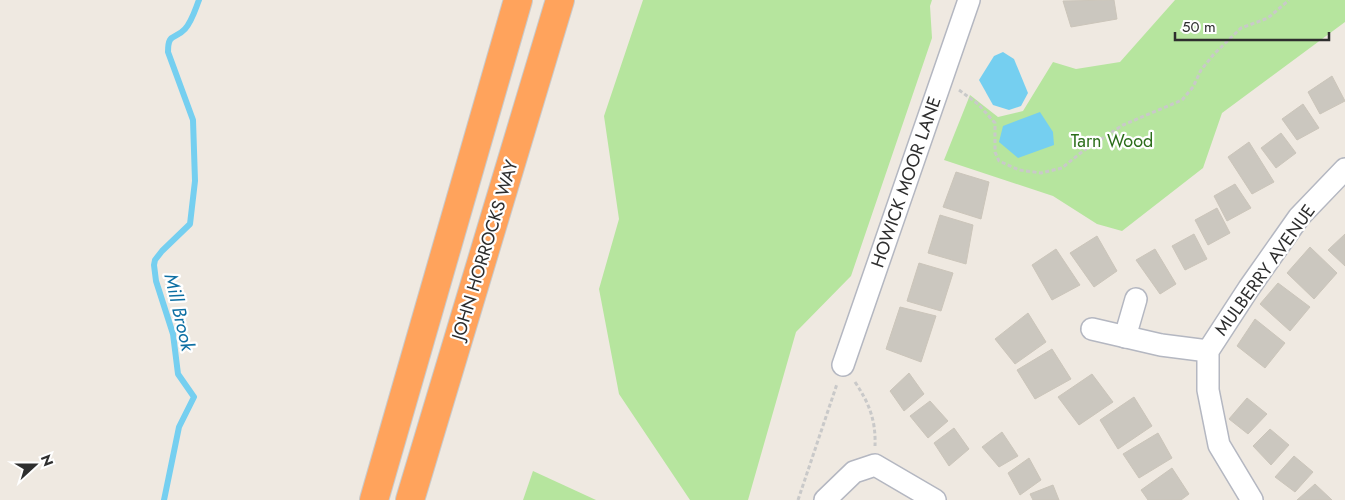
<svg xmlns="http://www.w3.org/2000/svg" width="1345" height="500" font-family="Jost,sans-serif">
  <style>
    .green { fill: #b6e59e }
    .water { fill: #75cff0 }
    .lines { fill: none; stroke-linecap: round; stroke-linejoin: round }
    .stream { stroke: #75cff0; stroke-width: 6 }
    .building { fill: #cbc7bf; stroke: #cbc5ba }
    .street-casing { stroke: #b4b7c1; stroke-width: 24 }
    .highway-casing { stroke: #c9c9c9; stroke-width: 30 }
    .path { stroke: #c9c9c9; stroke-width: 3; stroke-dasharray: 4 2.5; stroke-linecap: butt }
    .street { stroke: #fff; stroke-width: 21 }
    .highway { stroke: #ffa35c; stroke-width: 28 }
    .labels { text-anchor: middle; stroke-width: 4.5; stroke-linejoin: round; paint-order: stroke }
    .park-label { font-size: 18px; fill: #2c6e1b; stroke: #fff }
    .street-label { font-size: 18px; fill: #2e2e2e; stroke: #fff }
    .water-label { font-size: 19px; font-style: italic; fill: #0d6fa3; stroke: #fff }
  </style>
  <rect width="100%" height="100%" fill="#efe9e1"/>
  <g class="green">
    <polygon points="643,0 932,0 930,6 932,38 851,276 796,332 748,500 690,500 619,394 599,289 619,219 604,116"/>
    <polygon points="1175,0 1345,0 1345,22 1222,113 1203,168 1122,231 1097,224 1053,196 944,160 970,95 998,117 1023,111 1053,62 1076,69 1120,62"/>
    <polygon points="533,471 596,500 523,500"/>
  </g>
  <g class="water">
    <polygon points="1003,52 1014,59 1028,93 1021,106 1009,110 993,105 979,80 994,56"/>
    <polygon points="1040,112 1053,132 1054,145 1018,158 999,142 1003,126"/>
  </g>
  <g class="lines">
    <path class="stream" d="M164,500L179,427L194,397L178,374L173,334L156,281L154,265L155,260L162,251L190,224L195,181L193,120L168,52C168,32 175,40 185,29C192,21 195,10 199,0"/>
  </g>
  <g class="building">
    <polygon points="1114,0 1117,19 1071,27 1063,1"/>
    <polygon points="1332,76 1345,101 1320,114 1308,92"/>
    <polygon points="1303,104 1319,128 1297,140 1282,119"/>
    <polygon points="1281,133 1296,153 1276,168 1261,148"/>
    <polygon points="1249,142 1274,182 1252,194 1228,157"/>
    <polygon points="956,172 989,182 981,219 943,207"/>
    <polygon points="1235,184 1251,208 1227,221 1214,196"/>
    <polygon points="1217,208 1230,233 1208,245 1195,220"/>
    <polygon points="940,215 973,225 966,264 928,253"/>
    <polygon points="1194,234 1207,259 1185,270 1172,246"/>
    <polygon points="1345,234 1345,266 1328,250"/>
    <polygon points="1097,236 1117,271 1094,287 1070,253"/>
    <polygon points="1310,247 1337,273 1314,299 1287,273"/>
    <polygon points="1056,249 1080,285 1052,300 1032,265"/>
    <polygon points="1155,249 1176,284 1160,294 1136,260"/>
    <polygon points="919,263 953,273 941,311 907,301"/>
    <polygon points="1278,283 1310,307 1290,331 1260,304"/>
    <polygon points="900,307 936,316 921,362 886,349"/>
    <polygon points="1028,313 1046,342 1015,364 995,339"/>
    <polygon points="1255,319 1285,343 1265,368 1237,346"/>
    <polygon points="1052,349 1071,379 1035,399 1017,370"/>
    <polygon points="909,373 924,394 904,411 890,391"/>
    <polygon points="1092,374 1113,402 1079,425 1058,397"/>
    <polygon points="1134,397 1152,426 1118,449 1100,420"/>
    <polygon points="1247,398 1267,414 1248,434 1229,419"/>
    <polygon points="930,401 948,421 928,438 910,416"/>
    <polygon points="954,428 969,449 949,466 934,443"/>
    <polygon points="1270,429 1289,445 1271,465 1253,446"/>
    <polygon points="1002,432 1018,456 999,467 982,447"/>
    <polygon points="1158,433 1172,458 1139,478 1123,454"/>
    <polygon points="1294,456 1313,472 1295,492 1275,477"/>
    <polygon points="1029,458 1041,480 1020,495 1008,473"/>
    <polygon points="1172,468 1189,494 1181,500 1148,500 1141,490"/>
    <polygon points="1315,484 1332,500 1297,500"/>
    <polygon points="1053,485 1059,500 1033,500 1030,494"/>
  </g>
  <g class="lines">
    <g class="street-casing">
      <g id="street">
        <polyline points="1092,329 1161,345 1208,351"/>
        <polyline points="1125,337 1136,299"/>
        <polyline points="843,365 969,0"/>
        <polyline points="825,500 854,472 875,465 935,500"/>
        <polyline points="1252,500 1219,445 1208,390 1208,351 1249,288 1299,217 1345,169"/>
      </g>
    </g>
    <g class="highway-casing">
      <g id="highway">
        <polyline points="374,500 518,0"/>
        <polyline points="410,500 560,0"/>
      </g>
    </g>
    <g class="path">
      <polyline points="959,90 978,104 995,123 995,152 999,161 1019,170 1041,173 1062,168 1083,151 1123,125 1182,100 1193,87 1201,70 1214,54 1241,28 1268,18 1289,0"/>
      <path d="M855,382C869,403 876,420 875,446"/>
      <polyline points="798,500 837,384"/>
    </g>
    <use href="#street" class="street"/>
    <use href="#highway" class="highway"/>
  </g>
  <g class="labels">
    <g class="park-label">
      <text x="1112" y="147">Tarn Wood</text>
    </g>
    <g class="street-label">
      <text transform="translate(906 182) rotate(-71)" y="6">HOWICK MOOR LANE</text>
      <text transform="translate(485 250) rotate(-73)" y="6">JOHN HORROCKS WAY</text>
      <text transform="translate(1265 270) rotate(-54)" y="6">MULBERRY AVENUE</text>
    </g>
    <g class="water-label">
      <text transform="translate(180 312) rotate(77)" y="7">Mill Brook</text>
    </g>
  </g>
  <g transform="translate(35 465) rotate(69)" stroke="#ffffff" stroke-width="4" paint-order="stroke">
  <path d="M0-4L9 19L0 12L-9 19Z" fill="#2e2e2e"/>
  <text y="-8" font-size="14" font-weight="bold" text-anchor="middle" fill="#2e2e2e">N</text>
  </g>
  <path d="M1175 32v8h154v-8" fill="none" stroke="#2e2e2e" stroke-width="2.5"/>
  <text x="1182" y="32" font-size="15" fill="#2e2e2e" stroke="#ffffff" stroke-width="4" paint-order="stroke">50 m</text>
</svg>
